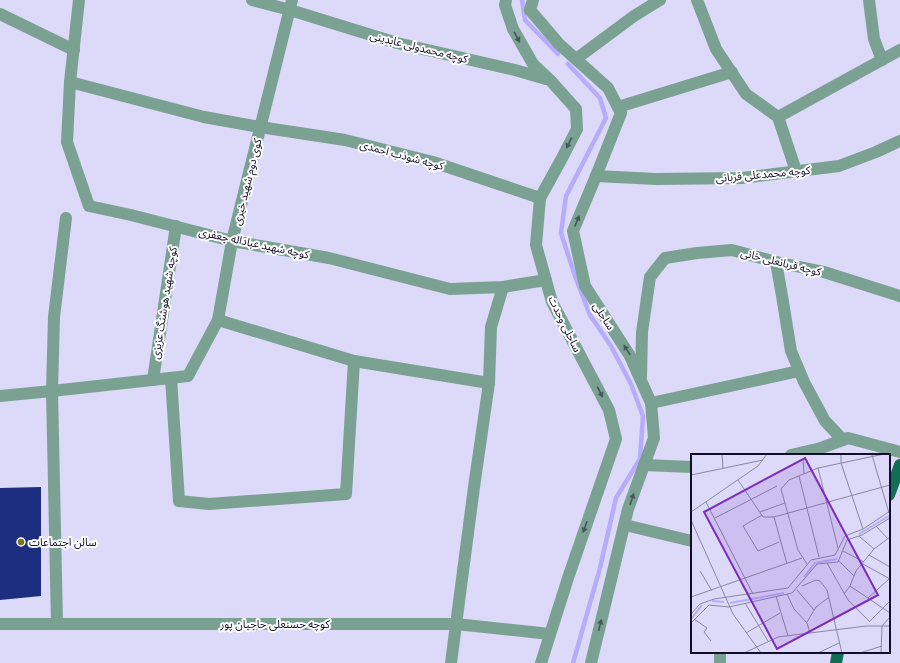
<svg xmlns="http://www.w3.org/2000/svg" width="900" height="663" font-family="'IBM Plex Sans','Noto Sans Arabic',sans-serif">
  <style>
    .lines { fill: none; stroke-linecap: round; stroke-linejoin: round }
    .stream { stroke: #b5acfb; stroke-width: 4.5 }
    .building { fill: #1d2e80 }
    .minor { stroke: #7aa192; stroke-width: 12 }
    .major { stroke: #0f6e54; stroke-width: 12 }
    .oneway { fill: #46575d }
    .poi-dot { fill: #767419; stroke: #fefefe; stroke-width: 1.5 }
    .labels { text-anchor: middle; stroke-width: 4; stroke-linejoin: round; paint-order: stroke }
    .street-label { font-size: 11px; fill: #120d28; stroke: #fefefe }
    .poi-label { font-size: 11px; fill: #120d28; stroke: #fefefe; text-anchor: start }
    .inset-river { fill: none; stroke: #b5acfb; stroke-width: 2 }
    .inset-road { fill: none; stroke: #8b87a5; stroke-width: 1 }
    .view { fill: #7b2cbf; fill-opacity: 0.15; stroke: #7b2cbf; stroke-width: 2 }
    .inset-edge { fill: none; stroke: #120d28; stroke-width: 2 }
  </style>
  <rect width="100%" height="100%" fill="#dcd9f9"/>
  <g class="lines">
    <g class="stream">
      <polyline points="522,0 525,20 558,54"/>
      <polyline points="568,64 600,98 606,118 566,196 561,233 575,276 590,315 611,346 631,384 643,416 640,459 616,498 600,568 573,663"/>
    </g>
  </g>
  <polygon class="building" points="41,487 41,596 0,600 0,488"/>
  <g class="lines">
    <g class="minor">
      <polyline points="79,0 70,82 67,142 89,206 131,215 232,241 329,258 450,289 503,287 546,280"/>
      <polyline points="252,0 290,10 397,43 515,70 546,79"/>
      <polyline points="506,0 505,5 513,29 533,64 550,80 576,109 577,129 561,160 540,198 536,245 552,302 609,410 616,439 568,578 541,663"/>
      <polyline points="533,0 530,10 559,44 608,88 621,113 596,176 573,231 585,286 630,356 651,403 654,438 628,509 591,663"/>
      <polyline points="697,0 716,49 746,94 778,117 796,171"/>
      <polyline points="869,0 874,39 882,60"/>
      <polyline points="0,14 74,50"/>
      <polyline points="576,59 634,16 660,0"/>
      <polyline points="70,82 204,117 260,127 345,140 433,162 540,198"/>
      <polyline points="618,107 732,72"/>
      <polyline points="778,117 900,50"/>
      <polyline points="596,176 656,179 742,178 839,166 876,152 900,141"/>
      <polyline points="776,262 782,296 791,351 804,382 825,421 843,440"/>
      <polyline points="218,320 354,361 489,383"/>
      <polyline points="641,376 642,332 650,277 665,258 697,253 732,250 776,262 824,272 900,296"/>
      <polyline points="171,378 179,501 209,504 346,494 354,361"/>
      <polyline points="153,380 176,226"/>
      <polyline points="0,396 52,391 188,376 218,320 232,241 292,0"/>
      <polyline points="651,403 799,371"/>
      <polyline points="791,455 821,448 848,438 900,452"/>
      <polyline points="644,465 692,467"/>
      <polyline points="625,525 692,541"/>
      <polyline points="0,624 456,624 550,634"/>
      <polyline points="57,624 52,391 54,317 66,218"/>
      <polyline points="720,652 720,663"/>
      <polyline points="451,663 474,487 489,383 491,327 503,287"/>
    </g>
    <g class="major">
      <polyline points="889,495 900,465"/>
      <polyline points="836,663 838,652"/>
    </g>
  </g>
  <defs><path id="oneway-solid" d="M-6-.8H1V-3.2L6.5 0L1 3.2V.8H-6Z"/></defs>
  <g class="oneway">
    <use href="#oneway-solid" transform="translate(517 37) rotate(61)"/>
    <use href="#oneway-solid" transform="translate(569 143) rotate(116)"/>
    <use href="#oneway-solid" transform="translate(577 221) rotate(-67)"/>
    <use href="#oneway-solid" transform="translate(627 350) rotate(-123)"/>
    <use href="#oneway-solid" transform="translate(600 392) rotate(63)"/>
    <use href="#oneway-solid" transform="translate(632 499) rotate(-71)"/>
    <use href="#oneway-solid" transform="translate(585 527) rotate(109)"/>
    <use href="#oneway-solid" transform="translate(600 625) rotate(-76)"/>
  </g>
  <circle class="poi-dot" cx="21" cy="542" r="4"/>
  <g class="labels">
    <g class="street-label">
      <text transform="translate(419 47) rotate(14)" y="4">کوچه محمدولی عابدینی</text>
      <text transform="translate(402 155) rotate(15)" y="4">کوچه شوذب احمدی</text>
      <text transform="translate(763 174) rotate(-5)" y="4">کوچه محمدعلی قربانی</text>
      <text transform="translate(247 182) rotate(-76)" y="4">کوی دوم شهید خیری</text>
      <text transform="translate(254 243) rotate(12)" y="4">کوچه شهید عباداله جعفری</text>
      <text transform="translate(781 262) rotate(14)" y="4">کوچه قربانعلی خانی</text>
      <text transform="translate(164 303) rotate(-81)" y="4">کوچه شهید هوشنگ عزیزی</text>
      <text transform="translate(604 316) rotate(57)" y="4">ساحلی</text>
      <text transform="translate(565 324) rotate(64)" y="4">ساحلی وحدت</text>
      <text x="275" y="628">کوچه حسنعلی حاجیان پور</text>
    </g>
    <g class="poi-label">
      <text x="29" y="546">سالن اجتماعات</text>
    </g>
  </g>
  <g transform="translate(691 454)">
    <rect width="199" height="199" fill="#dcd9f9"/>
    <path class="inset-river" d="M168,80L198,62M113,123L124,109L146,105M21,147L33,148M39,149L93,139M0,165L11,151"/>
    <path class="inset-road" d="M31,0L32,14M150,0V9L172,75M181,1L198,59M112,5L113,20M127,14L147,94M0,21L72,6M108,22L128,103M47,26L72,63H83L199,31M15,48L62,140M0,58L67,12L76,0M69,58L94,49M71,61L52,72L67,97L88,88M83,63L96,110M24,64L86,32M0,66L42,160L70,199M185,72L197,85M168,82L183,95M152,97L173,108M178,101L199,113M148,107L163,122M136,109L157,146L178,167M116,110L107,96L90,35L98,26L127,14L193,0M172,110L199,125M9,117L21,137M111,132L125,126L129,127L136,136L151,199M159,132L199,159M106,136L123,156M96,140L103,155L116,169L119,179M153,140L159,132L165,117L183,95L199,83M85,142L97,182M0,143L111,104M177,144L198,125M54,149L77,187M0,160L9,150L23,145L97,134L120,106L144,101L154,82L172,75L199,57M3,165L16,174L13,178L20,187M116,168L125,153L137,144M178,168L199,147M0,169L18,151L38,153L101,139L126,110L147,108L156,86L171,81L199,64M55,179L89,159M53,199L87,183L175,172H199M127,199L148,189M169,199L191,192M190,199L191,172L199,163"/>
    <path class="view" d="M114,4L187,141L86,195L13,58Z"/>
    <rect width="199" height="199" class="inset-edge"/>
  </g>
</svg>
